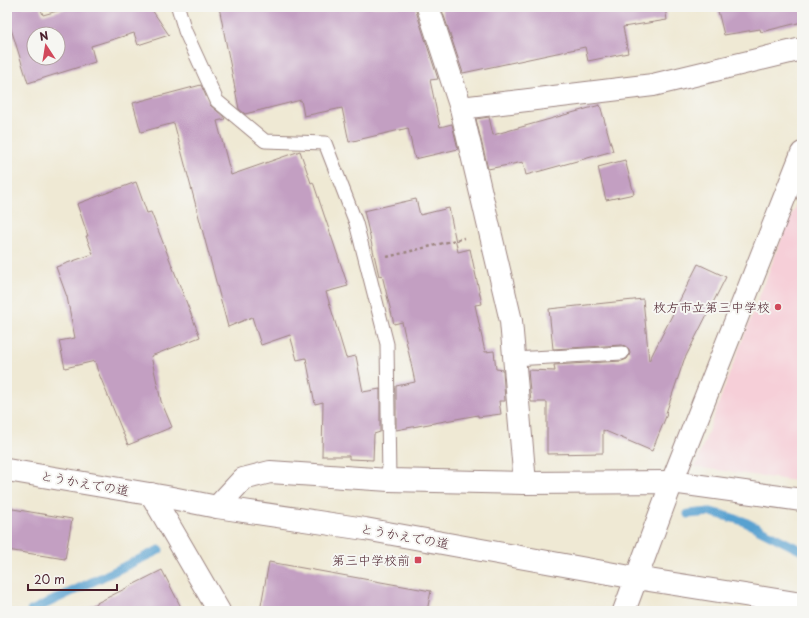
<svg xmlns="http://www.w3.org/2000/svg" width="809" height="618" font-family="'Playpen Sans','Klee One',sans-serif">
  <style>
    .built { fill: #f6cfd8 }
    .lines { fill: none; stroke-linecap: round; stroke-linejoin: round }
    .stream { stroke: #59a1d0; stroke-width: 9 }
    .building { fill: #c39fc2; fill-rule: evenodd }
    .service-casing { stroke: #9c8480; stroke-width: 15 }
    .minor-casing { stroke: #9c8480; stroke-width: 24 }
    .tertiary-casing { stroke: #9c8480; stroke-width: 24 }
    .path { stroke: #9c8480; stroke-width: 2.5; stroke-dasharray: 3 3; stroke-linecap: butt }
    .service { stroke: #fff; stroke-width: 13 }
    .minor { stroke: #fff; stroke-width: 22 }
    .tertiary { stroke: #fff; stroke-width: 22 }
    .poi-dot { fill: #d1495b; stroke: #f6f6f2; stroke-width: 1.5 }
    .labels { text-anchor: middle; stroke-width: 4; stroke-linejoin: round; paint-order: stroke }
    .poi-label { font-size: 13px; fill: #4a1f2b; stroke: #f6f6f2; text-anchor: end }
    .street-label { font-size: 13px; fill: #4a1f2b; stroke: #f6f6f2 }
  </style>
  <rect width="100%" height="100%" fill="#f6f6f2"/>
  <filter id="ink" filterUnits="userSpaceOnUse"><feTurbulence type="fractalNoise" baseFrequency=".025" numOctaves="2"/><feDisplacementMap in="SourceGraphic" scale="8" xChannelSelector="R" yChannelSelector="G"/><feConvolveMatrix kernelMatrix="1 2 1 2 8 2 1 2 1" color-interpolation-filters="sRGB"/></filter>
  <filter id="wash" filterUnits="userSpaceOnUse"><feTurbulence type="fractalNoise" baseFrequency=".012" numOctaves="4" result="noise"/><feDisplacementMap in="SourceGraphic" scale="16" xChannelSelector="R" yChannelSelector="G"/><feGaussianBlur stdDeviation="0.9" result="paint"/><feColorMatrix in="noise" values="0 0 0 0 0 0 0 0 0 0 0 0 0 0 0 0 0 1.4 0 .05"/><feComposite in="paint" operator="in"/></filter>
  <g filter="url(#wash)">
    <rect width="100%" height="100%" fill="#efe9d4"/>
    <polygon class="built" points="802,190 802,482 695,467 729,375 781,240"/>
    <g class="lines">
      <g class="stream">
        <polyline points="688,514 711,512 743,521 802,551"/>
        <polyline points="31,611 159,550"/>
      </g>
    </g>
    <g id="blocks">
      <g class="building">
        <path d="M7,7H40L43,15L72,7H150L169,35L138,45L134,33L91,46L95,62L28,83L7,16ZM34,34H58V58H34Z"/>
        <polygon points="219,7 416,7 416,11 438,79 430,80 440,127 452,124 458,149 415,159 408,128 349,142 342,108 304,116 301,100 245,114 239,109"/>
        <polygon points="441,7 665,7 667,20 623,27 628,53 588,61 585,47 463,73"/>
        <polygon points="717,7 802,7 802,22 761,32 760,29 724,35"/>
        <polygon points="201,85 210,105 223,116 225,119 217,121 231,175 300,151 311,183 313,182 348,286 326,292 346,358 356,356 363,392 380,389 380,432 374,434 373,460 349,459 349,456 322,456 323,402 315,404 306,358 297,360 290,335 261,345 252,317 228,327 174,123 141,132 133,103"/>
        <polygon points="600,105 613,151 526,175 523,162 488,169 476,119 489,117 493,135"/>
        <polygon points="625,160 634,194 606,200 598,167"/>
        <polygon points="136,182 147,213 151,212 200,337 151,356 161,401 172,427 128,445 97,369 95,361 65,368 59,341 75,338 67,297 56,267 93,254 86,236 88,236 77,204"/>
        <polygon points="416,199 420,215 449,208 458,252 470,249 482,304 475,305 485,352 494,351 496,369 503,370 505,401 499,401 501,414 478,417 478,415 396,430 396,386 415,382 402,322 394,324 382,275 379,276 364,211"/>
        <polygon points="698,264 726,277 684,360 666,413 667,414 652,451 603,430 603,453 547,454 547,402 531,402 528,370 555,371 554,365 622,361 627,359 629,356 630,353 628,348 625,346 622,345 553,349 549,309 643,299 649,361"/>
        <polygon points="7,508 72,519 65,559 7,550"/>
        <polygon points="269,562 431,591 427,611 260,611"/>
        <polygon points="162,570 183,611 81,611"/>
      </g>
    </g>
  </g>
  <g filter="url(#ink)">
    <use href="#blocks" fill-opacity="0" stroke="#9c8480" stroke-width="1"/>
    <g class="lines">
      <g class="service-casing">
        <g id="service">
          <polyline points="178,7 185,31 217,101 265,141 325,143 356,223 387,344 389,480"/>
          <polyline points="514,359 622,353"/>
        </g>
      </g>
      <g class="minor-casing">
        <g id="minor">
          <polyline points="428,7 461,108 511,321 525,483"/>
          <polyline points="461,108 653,85 802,49"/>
          <polyline points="151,494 219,611"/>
          <polyline points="217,507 243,479 270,472 389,480 525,483 672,482 802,500"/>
        </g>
      </g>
      <g class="tertiary-casing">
        <g id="tertiary">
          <polyline points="7,470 167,497 217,507 365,529 636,578 802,604"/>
          <polyline points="624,611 672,482 802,153"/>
        </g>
      </g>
      <polyline class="path" points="387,257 464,238"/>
      <use href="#service" class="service"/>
      <use href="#minor" class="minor"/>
      <use href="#tertiary" class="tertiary"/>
    </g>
  </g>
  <g class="poi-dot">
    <circle cx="778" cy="307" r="4"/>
    <rect x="414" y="556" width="8" height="8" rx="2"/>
  </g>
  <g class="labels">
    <g class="poi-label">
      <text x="770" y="312">枚方市立第三中学校</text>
      <text x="410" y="565">第三中学校前</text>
    </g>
    <g class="street-label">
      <text transform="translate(85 483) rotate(10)" y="5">とうかえでの道</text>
      <text transform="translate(405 536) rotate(10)" y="5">とうかえでの道</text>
    </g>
  </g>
  <rect width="809" height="618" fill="none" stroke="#f6f6f2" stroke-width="24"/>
  <g transform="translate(46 46) rotate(348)"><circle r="19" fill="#f6f6f2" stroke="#b1a0a2"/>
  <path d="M0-3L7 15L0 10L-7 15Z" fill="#d1495b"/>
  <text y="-6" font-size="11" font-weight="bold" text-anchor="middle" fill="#4a1f2b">N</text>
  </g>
  <path d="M28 584v6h89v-6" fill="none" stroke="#4a1f2b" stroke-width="2"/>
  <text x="34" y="584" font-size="12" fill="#4a1f2b" stroke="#f6f6f2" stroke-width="3" paint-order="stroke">20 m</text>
</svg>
